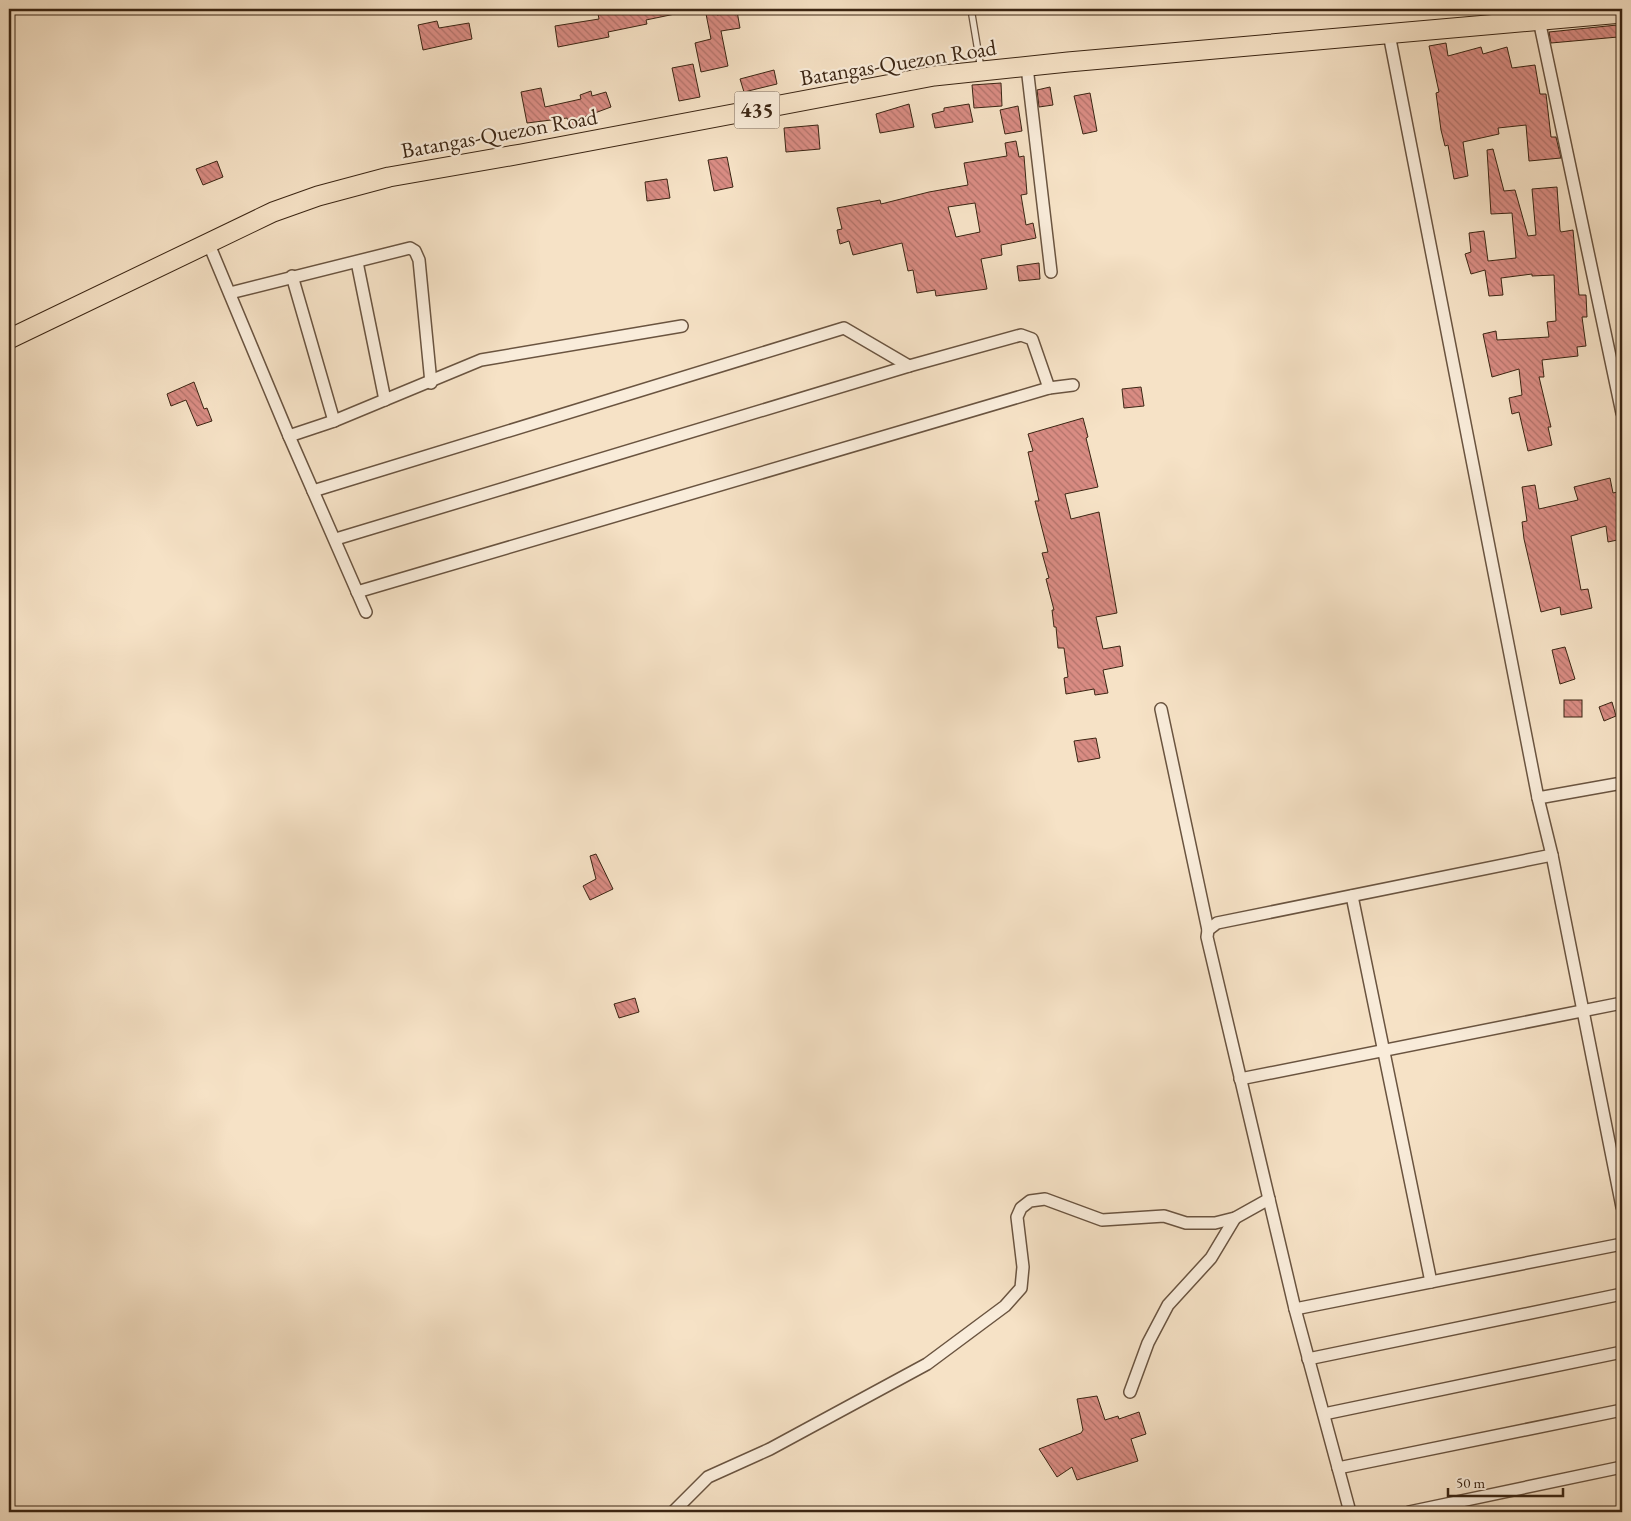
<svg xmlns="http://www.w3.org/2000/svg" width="1631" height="1521" font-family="'EB Garamond',serif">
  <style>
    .building { fill: url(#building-back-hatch); stroke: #3b2513; fill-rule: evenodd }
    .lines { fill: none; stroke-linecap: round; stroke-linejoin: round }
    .service-casing { stroke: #6a5440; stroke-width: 8 }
    .minor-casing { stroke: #6a5440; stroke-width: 14 }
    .primary-casing { stroke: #3b2513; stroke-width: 21 }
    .service { stroke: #f9ecda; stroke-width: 5.5 }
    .minor { stroke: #f9ecda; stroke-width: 11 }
    .primary { stroke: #f6e2c6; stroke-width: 19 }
    .labels { text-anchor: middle; stroke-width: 4.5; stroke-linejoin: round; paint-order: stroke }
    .shield { fill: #f9ecda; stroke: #74614f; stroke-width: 1 }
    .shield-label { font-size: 21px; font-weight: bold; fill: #3b2513 }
    .street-label { font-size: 22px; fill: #3b2513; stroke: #f9ecda }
  </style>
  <defs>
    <pattern id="building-back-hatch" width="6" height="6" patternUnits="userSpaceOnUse" patternTransform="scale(1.25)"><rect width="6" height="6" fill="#d98c83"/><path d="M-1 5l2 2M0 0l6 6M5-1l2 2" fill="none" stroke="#b1726a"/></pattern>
  </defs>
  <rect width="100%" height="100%" fill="#f6e2c6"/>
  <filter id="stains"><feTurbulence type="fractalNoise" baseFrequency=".004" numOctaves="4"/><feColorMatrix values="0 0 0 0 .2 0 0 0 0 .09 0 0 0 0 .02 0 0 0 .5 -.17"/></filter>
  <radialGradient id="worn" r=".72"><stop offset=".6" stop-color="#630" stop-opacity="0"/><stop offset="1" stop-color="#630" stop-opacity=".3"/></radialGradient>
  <g class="building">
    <polygon points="597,9 675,9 675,14 646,20 647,24 608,32 609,37 558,47 555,26 599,19"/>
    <polygon points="705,9 716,9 717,15 737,11 740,28 721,31 728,66 701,72 695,43 711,39"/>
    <polygon points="437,21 439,28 469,23 472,39 423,50 418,25"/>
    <polygon points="1617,25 1618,37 1551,43 1549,32"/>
    <polygon points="1446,43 1448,56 1481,47 1483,54 1507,47 1512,68 1535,65 1540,94 1546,94 1551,137 1556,137 1561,158 1529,161 1526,125 1498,128 1499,134 1463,142 1468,176 1454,179 1448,145 1445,146 1441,130 1436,93 1439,92 1429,46"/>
    <polygon points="693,64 700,97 679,101 672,68"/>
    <polygon points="774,70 777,84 744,92 740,79"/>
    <polygon points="1001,83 1002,106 974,108 972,85"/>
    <polygon points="1050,87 1053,105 1039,107 1037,90"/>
    <polygon points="541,88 545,107 581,99 580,95 591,91 592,96 606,92 611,107 584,117 585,123 570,127 567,118 527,123 521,92"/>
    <polygon points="1090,93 1097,131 1083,134 1074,96"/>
    <polygon points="909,104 914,127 880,133 876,114"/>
    <polygon points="969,104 973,122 935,128 932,114 944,111 944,108"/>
    <polygon points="1018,106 1022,131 1005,134 1000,110"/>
    <polygon points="818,125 820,149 786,152 784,128"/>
    <path d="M1016,141L1019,157L1024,156L1027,194L1021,195L1026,225L1033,223L1036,238L1001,245L1002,255L981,259L987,289L936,296L935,290L917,293L913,270L908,271L902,243L853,255L849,241L840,244L837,230L842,229L837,208L880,200L881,204L929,192L968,185L964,163L1007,156L1005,143ZM975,203L980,232L956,237L948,207Z"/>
    <polygon points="1493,149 1504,191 1515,190 1528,236 1536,235 1532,189 1557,187 1560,230 1561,232 1573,230 1579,295 1586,295 1587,317 1582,317 1586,346 1577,347 1578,356 1542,360 1544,377 1539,377 1551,427 1548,427 1552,445 1528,451 1519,412 1512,414 1509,398 1522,395 1519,369 1492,377 1483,334 1496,331 1497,340 1549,337 1547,322 1556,321 1554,275 1532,276 1532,274 1501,278 1503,295 1489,296 1485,270 1471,274 1465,254 1471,252 1469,233 1484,231 1488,261 1516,258 1512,213 1491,214 1487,150"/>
    <polygon points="727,157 733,187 714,191 708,160"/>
    <polygon points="217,161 223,177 203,185 196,169"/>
    <polygon points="667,179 670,198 647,201 645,182"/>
    <polygon points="1039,263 1040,279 1019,281 1017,266"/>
    <polygon points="194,382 204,409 207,408 212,421 197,426 186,400 171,406 167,394"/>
    <polygon points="1141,387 1144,406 1124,408 1122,389"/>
    <polygon points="1083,418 1088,437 1086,438 1098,487 1065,494 1071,519 1099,512 1117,613 1096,617 1103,649 1120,646 1123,666 1103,670 1108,693 1095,695 1094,689 1066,694 1064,678 1068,677 1064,648 1058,648 1056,627 1054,627 1052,610 1054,610 1046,579 1049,578 1042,553 1048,552 1035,501 1039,501 1028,452 1033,451 1028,434"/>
    <polygon points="1610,478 1613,493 1622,491 1622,539 1608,542 1606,526 1571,536 1581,590 1588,589 1592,608 1561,615 1560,607 1541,612 1524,539 1522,522 1527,521 1522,487 1535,485 1539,509 1578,500 1574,487"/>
    <polygon points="1565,647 1575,679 1560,684 1552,650"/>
    <rect x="1564" y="700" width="18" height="17"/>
    <polygon points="1612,702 1616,716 1604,721 1599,707"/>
    <polygon points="1096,738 1100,758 1078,762 1074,741"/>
    <polygon points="596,854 613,889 590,900 583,886 596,879 590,856"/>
    <polygon points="635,998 639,1012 619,1018 614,1004"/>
    <polygon points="1097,1396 1105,1420 1118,1416 1119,1419 1139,1412 1146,1434 1131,1439 1138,1461 1077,1480 1072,1467 1057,1477 1039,1449 1081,1433 1083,1430 1077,1399"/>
  </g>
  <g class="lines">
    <g class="service-casing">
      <polyline id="service" points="971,9 981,69"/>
    </g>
    <g class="minor-casing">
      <g id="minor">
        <polyline points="1539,20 1622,413"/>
        <polyline points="1389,34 1538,798 1622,783"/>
        <polyline points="1027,67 1051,272"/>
        <polyline points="208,242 289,436 366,612"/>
        <polyline points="357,262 385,400"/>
        <polyline points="292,276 334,421"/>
        <polyline points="230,293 410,248 415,251 419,260 431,383"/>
        <polyline points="289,436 334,421 481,360 682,326"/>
        <polyline points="313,491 844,328 909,366"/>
        <polyline points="336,539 909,366 1021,335 1032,339 1049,388"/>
        <polyline points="357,592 1049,388 1073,385"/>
        <polyline points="1161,709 1208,930"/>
        <polyline points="1552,855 1622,1207"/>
        <polyline points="1352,896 1431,1282"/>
        <polyline points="1240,1079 1622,1003"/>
        <polyline points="1295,1309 1622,1244"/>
        <polyline points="1308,1359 1622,1294"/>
        <polyline points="1130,1392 1148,1343 1168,1305 1211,1258 1235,1218"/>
        <polyline points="1324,1414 1622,1352"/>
        <polyline points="1338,1468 1622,1410"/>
        <polyline points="673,1512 708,1477 770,1449 927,1364 1005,1306 1021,1288 1023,1267 1017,1217 1021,1208 1030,1201 1045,1199 1102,1220 1164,1216 1186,1223 1215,1223 1235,1218 1269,1199"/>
        <polyline points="1350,1512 1295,1309 1207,937 1208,930 1217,923 1552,855 1538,798"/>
        <polyline points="1409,1512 1622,1467"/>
      </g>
    </g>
    <g class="primary-casing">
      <polyline id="primary" points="9,339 273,212 318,196 389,177 521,154 934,76 1068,62 1622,13"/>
    </g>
    <use href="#service" class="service"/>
    <use href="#minor" class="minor"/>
    <use href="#primary" class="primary"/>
  </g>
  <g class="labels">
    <rect class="shield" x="734.5" y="91.5" width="45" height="37" rx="4"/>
    <g class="shield-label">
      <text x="757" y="117">435</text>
    </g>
    <g class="street-label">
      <text transform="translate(898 62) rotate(-9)" y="8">Batangas-Quezon Road</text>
      <text transform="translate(499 133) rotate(-10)" y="8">Batangas-Quezon Road</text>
    </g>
  </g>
  <rect width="1631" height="1521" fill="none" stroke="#f6e2c6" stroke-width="30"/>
  <rect x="10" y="10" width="1611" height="1501" fill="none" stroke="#3b2513" stroke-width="2.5"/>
  <rect x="15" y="15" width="1601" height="1491" fill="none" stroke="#3b2513"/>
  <path d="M1448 1488v8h115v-8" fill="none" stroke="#3b2513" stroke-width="2.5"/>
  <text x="1456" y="1488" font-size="15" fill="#3b2513" stroke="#f9ecda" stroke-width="4" paint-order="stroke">50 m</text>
  <rect width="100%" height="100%" filter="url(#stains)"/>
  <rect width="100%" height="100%" fill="url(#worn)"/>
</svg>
